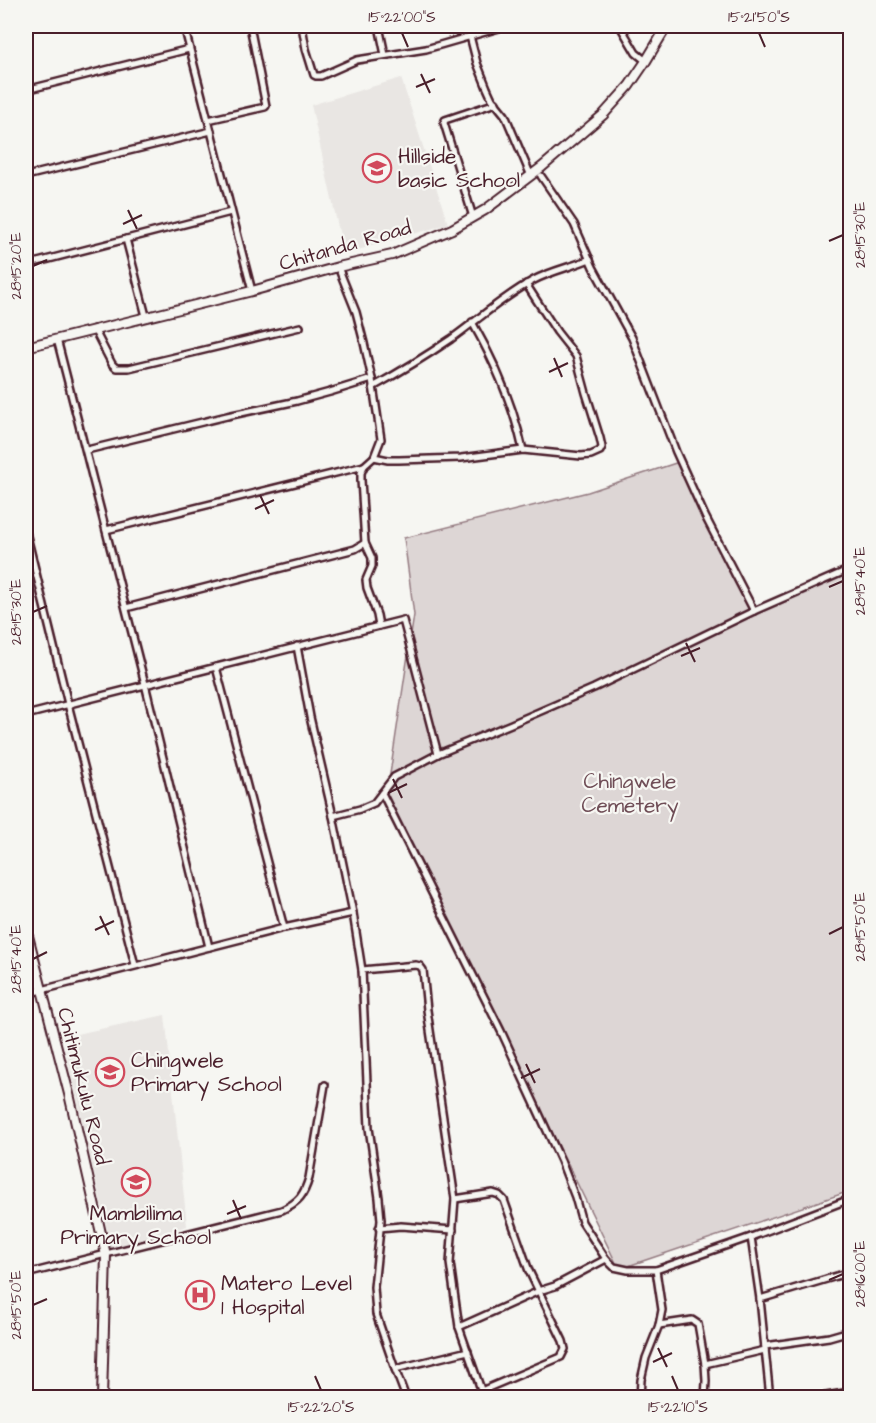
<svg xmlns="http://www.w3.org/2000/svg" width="876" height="1423" font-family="'Architects Daughter',sans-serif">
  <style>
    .built { fill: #e9e6e3 }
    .green { fill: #ddd6d5; stroke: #947a80; stroke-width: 1.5 }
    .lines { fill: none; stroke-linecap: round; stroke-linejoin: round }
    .street-casing { stroke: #4a1f2b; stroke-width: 10 }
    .secondary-casing { stroke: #4a1f2b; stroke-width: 12 }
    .street { stroke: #f6f6f2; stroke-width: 5 }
    .secondary { stroke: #f6f6f2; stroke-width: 8 }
    .ticks { fill: none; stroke: #4a1f2b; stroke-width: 2 }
    .labels { text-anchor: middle; stroke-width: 4.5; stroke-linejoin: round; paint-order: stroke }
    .poi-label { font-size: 21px; fill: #4a1f2b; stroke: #f6f6f2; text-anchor: start }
    .street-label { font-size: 21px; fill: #4a1f2b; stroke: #f6f6f2 }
    .park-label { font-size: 21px; fill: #6f4d56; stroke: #f6f6f2 }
    .neatline { fill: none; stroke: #4a1f2b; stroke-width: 2 }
    .ticks-label { font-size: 15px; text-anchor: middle; fill: #4a1f2b }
  </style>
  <rect width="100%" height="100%" fill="#f6f6f2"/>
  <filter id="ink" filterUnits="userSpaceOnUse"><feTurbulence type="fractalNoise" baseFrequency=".0167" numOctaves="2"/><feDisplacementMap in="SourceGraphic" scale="12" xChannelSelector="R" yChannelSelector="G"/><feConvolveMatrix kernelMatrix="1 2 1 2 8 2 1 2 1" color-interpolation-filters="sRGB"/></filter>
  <g filter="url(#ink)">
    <g class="built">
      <polygon points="401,78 448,224 344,254 311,105"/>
      <polygon points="165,1015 187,1226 112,1250 63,1037"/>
    </g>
    <polygon class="green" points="682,461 757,613 850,571 850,1191 619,1269 387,794 414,615 404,538 588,492"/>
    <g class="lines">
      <g class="street-casing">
        <g id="street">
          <polyline points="184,26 252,291"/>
          <polyline points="302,26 306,49 314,75 316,76 321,76 357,60 426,49 506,26"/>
          <polyline points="379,26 385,55"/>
          <polyline points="620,26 636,53 646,61"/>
          <polyline points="470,36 477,63 487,88 492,99 505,115 531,176"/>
          <polyline points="26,90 189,49"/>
          <polyline points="208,120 265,107 266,106 250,26"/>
          <polyline points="26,176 211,131"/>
          <polyline points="541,176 574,224 593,267 632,338 676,452 705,516 754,611"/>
          <polyline points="473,217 444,123 445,120 496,103"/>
          <polyline points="126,239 146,316"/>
          <polyline points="26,265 231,212"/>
          <polyline points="338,267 356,312 364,343 372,379 381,439 374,457 364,466 361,473 361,480 365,543 372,558 372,566 366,580 367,588 377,615 379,626"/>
          <path d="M472,322C496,364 513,404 523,450"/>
          <polyline points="94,329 112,364 116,368 129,368 300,327"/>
          <polyline points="57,339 145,684 209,947"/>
          <path d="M373,387C400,372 426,356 451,339C479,319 504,296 534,280C551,271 571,267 590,259"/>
          <polyline points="87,450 227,416 297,401 330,392 372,379"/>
          <polyline points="374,457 388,460 399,460 461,458 523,450 581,456 591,455 600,451 602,447 600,438 586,393 576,356 557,332 526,284"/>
          <polyline points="106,530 364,466"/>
          <polyline points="26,532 68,704 135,965"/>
          <polyline points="126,608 355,549 365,543"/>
          <polyline points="297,646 310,717 333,816 353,913 362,970 369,1128 379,1198 381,1220 374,1287 376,1314 395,1369 406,1398"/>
          <polyline points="216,667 284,928"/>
          <polyline points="26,715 403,620 438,754"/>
          <polyline points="382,793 501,1031 561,1161 575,1197 582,1222 606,1259 614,1267 628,1270 656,1270 751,1237 850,1199"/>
          <polyline points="333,816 360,809 374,803 394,777 438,754 511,724 594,688 754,611 850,569"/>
          <polyline points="362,970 416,965 420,966 423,970 427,1010 455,1199 450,1263 459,1327 484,1398"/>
          <polyline points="26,994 284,928 353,913"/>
          <polyline points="455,1199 493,1193 499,1195 504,1200 529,1271 563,1341 565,1349 561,1357 481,1391"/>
          <polyline points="379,1228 401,1226 453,1230"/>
          <polyline points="751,1237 760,1299 770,1398"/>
          <path d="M26,1274L282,1210C299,1202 304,1195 309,1178L325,1085"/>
          <polyline points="760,1299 850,1272"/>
          <polyline points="659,1325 692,1320 698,1324 705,1364 706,1381 705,1398"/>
          <polyline points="459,1327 539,1291 555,1286 606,1259"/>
          <polyline points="765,1346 829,1337 850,1331"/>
          <polyline points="705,1364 765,1350"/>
          <polyline points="395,1369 468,1351"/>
          <polyline points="640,1398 641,1380 646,1358 659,1325 662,1310 656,1270"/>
          <polyline points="814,1398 850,1392"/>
        </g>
      </g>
      <g class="secondary-casing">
        <g id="secondary">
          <polyline points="26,347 252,291 338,267 392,255 452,229 485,210 542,167 603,115 629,86 646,61 667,26"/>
          <polyline points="26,928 69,1094 106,1255 102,1398"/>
        </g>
      </g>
      <use href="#street" class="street"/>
      <use href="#secondary" class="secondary"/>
    </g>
  </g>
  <path class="ticks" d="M402,33L408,47M759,33L765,47M421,74L430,93M416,87L435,79M128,210L137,229M123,224L142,215M829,241L843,235M33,266L47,260M554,358L562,377M549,372L568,363M260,495L269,514M255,509L274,500M829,587L843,581M33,612L47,606M686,643L695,662M681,656L700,648M393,779L402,798M388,793L407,784M100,916L109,935M95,930L114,921M829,934L843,927M33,959L47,952M526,1064L535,1083M521,1078L540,1069M233,1200L241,1219M227,1214L246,1206M829,1280L843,1274M33,1305L47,1299M658,1348L667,1367M653,1362L672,1353M315,1376L321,1390M672,1376L678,1390"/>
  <defs>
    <g id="school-ring" transform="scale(1.5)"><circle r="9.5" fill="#f6f6f2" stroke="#d1495b" stroke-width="1.5"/><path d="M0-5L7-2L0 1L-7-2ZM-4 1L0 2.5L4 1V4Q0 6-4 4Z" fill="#d1495b"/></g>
    <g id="hospital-ring" transform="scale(1.5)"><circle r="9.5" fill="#f6f6f2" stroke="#d1495b" stroke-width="1.5"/><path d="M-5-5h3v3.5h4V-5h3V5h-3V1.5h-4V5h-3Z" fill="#d1495b"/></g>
  </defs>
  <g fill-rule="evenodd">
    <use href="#school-ring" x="377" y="168"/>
    <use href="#school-ring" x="110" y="1072"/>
    <use href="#school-ring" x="136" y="1182"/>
    <use href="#hospital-ring" x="200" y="1295"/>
  </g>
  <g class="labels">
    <g class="poi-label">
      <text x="398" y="163">Hillside<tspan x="398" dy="24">basic School</tspan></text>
      <text x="131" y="1067">Chingwele<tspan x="131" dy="24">Primary School</tspan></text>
      <text x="136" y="1220" text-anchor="middle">Mambilima<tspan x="136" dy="24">Primary School</tspan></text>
      <text x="221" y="1290">Matero Level<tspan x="221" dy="24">1 Hospital</tspan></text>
    </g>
    <g class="street-label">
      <text transform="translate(345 245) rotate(-16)" y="7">Chitanda Road</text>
      <text transform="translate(84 1086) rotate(76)" y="7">Chitimukulu Road</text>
    </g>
    <g class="park-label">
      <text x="630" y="788">Chingwele<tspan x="630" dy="24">Cemetery</tspan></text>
    </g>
  </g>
  <rect width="876" height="1423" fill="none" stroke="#f6f6f2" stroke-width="66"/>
  <rect x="33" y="33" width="810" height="1357" class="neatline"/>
  <g class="ticks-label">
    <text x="402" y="22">15°22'00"S</text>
    <text x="759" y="22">15°21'50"S</text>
    <text transform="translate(860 235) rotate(-90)" y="5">28°15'30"E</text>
    <text transform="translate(16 266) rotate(-90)" y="5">28°15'20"E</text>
    <text transform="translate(860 581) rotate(-90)" y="5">28°15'40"E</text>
    <text transform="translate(16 612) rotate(-90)" y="5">28°15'30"E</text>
    <text transform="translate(860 927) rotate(-90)" y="5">28°15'50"E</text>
    <text transform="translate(16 959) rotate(-90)" y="5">28°15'40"E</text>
    <text transform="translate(860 1274) rotate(-90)" y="5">28°16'00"E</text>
    <text transform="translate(16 1305) rotate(-90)" y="5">28°15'50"E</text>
    <text x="321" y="1412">15°22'20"S</text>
    <text x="678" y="1412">15°22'10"S</text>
  </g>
</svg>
